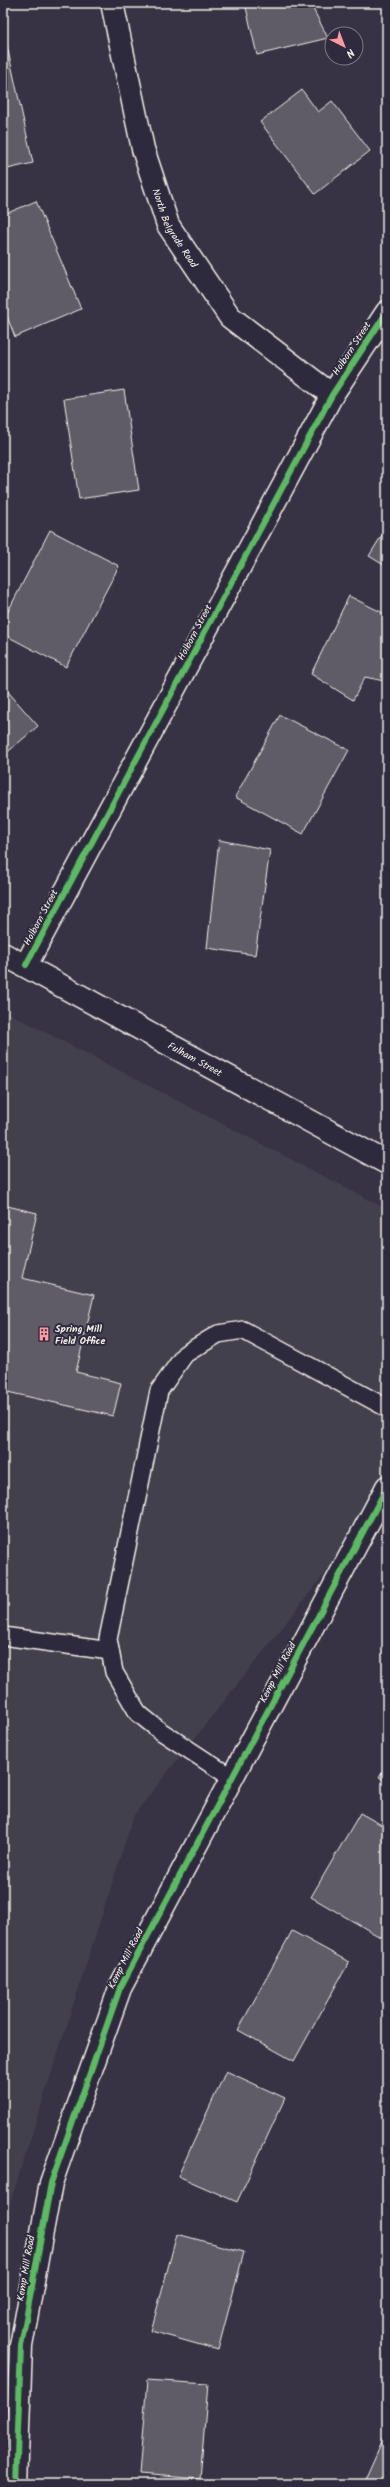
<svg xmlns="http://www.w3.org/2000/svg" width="390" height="2487" font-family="Kalam,sans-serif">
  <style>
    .built { fill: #433f4e }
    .building { fill: #5f5c67; stroke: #f4f1e8 }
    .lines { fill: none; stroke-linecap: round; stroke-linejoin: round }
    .service-casing { stroke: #f4f1e8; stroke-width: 20 }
    .minor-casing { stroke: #f4f1e8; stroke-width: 25 }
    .tertiary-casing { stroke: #f4f1e8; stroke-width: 25 }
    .service { stroke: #2f2a3d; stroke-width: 17 }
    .minor { stroke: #2f2a3d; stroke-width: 22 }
    .tertiary { stroke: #2f2a3d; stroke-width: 22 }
    .cycleway-casing { stroke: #2f2a3d; stroke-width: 8 }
    .cycleway { stroke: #5cba63; stroke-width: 6 }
    .labels { text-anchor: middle; stroke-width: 4; stroke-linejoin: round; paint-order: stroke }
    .street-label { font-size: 10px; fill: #f4f1e8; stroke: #2f2a3d }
    .poi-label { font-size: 10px; font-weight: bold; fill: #f4f1e8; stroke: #2f2a3d; text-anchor: start }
  </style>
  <rect width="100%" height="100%" fill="#373244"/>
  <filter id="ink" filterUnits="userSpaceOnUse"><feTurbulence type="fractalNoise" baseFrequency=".025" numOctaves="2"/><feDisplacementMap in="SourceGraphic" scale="8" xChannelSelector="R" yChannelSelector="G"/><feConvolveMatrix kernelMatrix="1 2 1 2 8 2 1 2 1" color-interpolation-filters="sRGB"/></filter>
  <g filter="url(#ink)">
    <polygon class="built" points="3,1010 387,1209 387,1478 373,1513 134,1815 3,2225"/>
    <g class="building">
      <polygon points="245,3 310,3 328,38 257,55"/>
      <polygon points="7,46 33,163 3,170 3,47"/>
      <polygon points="302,90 318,112 332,101 370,151 315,194 260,122"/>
      <polygon points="36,201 81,309 15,337 3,306 3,215"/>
      <polygon points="124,390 139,490 79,499 64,399"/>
      <polygon points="387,527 387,567 369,556"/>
      <polygon points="50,530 119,566 66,667 3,634 3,621"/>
      <polygon points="349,596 387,615 387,675 384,681 365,677 353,700 311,674"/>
      <polygon points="3,686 38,726 3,756"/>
      <polygon points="280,715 349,750 303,834 235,797"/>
      <polygon points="219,840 270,850 255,955 207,948"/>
      <polygon points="3,1205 37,1213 22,1278 94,1295 76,1372 121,1383 113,1416 3,1391"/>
      <polygon points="387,1763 387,1781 379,1777"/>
      <polygon points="360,1813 387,1828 387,1884 384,1890 387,1892 387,1941 311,1897"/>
      <polygon points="292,1931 349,1962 294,2061 238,2030"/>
      <polygon points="226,2071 285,2098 237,2202 178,2176"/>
      <polygon points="177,2234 244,2252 218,2350 151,2331"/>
      <polygon points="147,2380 208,2384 200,2479 139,2474"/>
      <polygon points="387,2430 387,2484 363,2484"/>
    </g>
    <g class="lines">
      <g class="service-casing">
        <g id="service">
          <polyline points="3,1636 110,1651"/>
          <polyline points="232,1778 159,1730 138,1713 114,1672 108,1639 159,1391 185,1354 218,1334 243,1330 387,1408"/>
        </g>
      </g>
      <g class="minor-casing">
        <g id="minor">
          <path id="s1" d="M112,3L143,149L168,225L230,317L332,395"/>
          <path id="s2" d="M3,954L387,1163"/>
          <polyline points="26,965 332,395 387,312"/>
        </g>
      </g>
      <g class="tertiary-casing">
        <polyline id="tertiary" points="16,2484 21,2346 51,2183 120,1988 387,1487"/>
      </g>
      <use href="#service" class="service"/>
      <use href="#minor" class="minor"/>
      <use href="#tertiary" class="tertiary"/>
      <g class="cycleway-casing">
        <g id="cycleway">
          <polyline points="26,965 332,395 387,312"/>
          <polyline points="16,2484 21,2346 51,2183 120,1988 387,1487"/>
        </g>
      </g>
      <use href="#cycleway" class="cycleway"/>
    </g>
  </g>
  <defs>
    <g id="building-bare" transform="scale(1.08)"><path d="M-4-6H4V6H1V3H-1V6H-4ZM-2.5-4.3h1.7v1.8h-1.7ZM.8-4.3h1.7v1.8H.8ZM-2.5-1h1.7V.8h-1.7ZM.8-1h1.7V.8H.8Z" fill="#ff9aa2" stroke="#2f2a3d" stroke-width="2.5" paint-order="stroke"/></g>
  </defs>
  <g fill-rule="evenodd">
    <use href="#building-bare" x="44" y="1334"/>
  </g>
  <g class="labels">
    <g class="street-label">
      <text dy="4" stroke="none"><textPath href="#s1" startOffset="235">North Belgrade Road</textPath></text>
      <text transform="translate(351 348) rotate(-57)" y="4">Holborn Street</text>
      <text transform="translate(194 632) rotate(-62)" y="4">Holborn Street</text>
      <text transform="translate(40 917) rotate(-62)" y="4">Holborn Street</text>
      <text dy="4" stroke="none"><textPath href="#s2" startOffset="219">Fulham Street</textPath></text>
      <text transform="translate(277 1672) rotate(-62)" y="4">Kemp Mill Road</text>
      <text transform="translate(125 1958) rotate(-63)" y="4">Kemp Mill Road</text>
      <text transform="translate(25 2268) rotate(-80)" y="4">Kemp Mill Road</text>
    </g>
    <g class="poi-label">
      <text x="55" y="1332">Spring Mill<tspan x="55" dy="12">Field Office</tspan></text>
    </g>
  </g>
  <rect width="390" height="2487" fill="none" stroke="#2f2a3d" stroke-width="16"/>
  <rect x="8" y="8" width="374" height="2471" fill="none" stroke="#f4f1e8" stroke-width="1.5" filter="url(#ink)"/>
  <g transform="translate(344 46) rotate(138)"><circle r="19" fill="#2f2a3d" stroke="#7e7a81"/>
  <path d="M0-3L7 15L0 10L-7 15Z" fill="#ff9aa2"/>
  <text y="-6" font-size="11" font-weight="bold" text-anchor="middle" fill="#f4f1e8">N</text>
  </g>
</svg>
